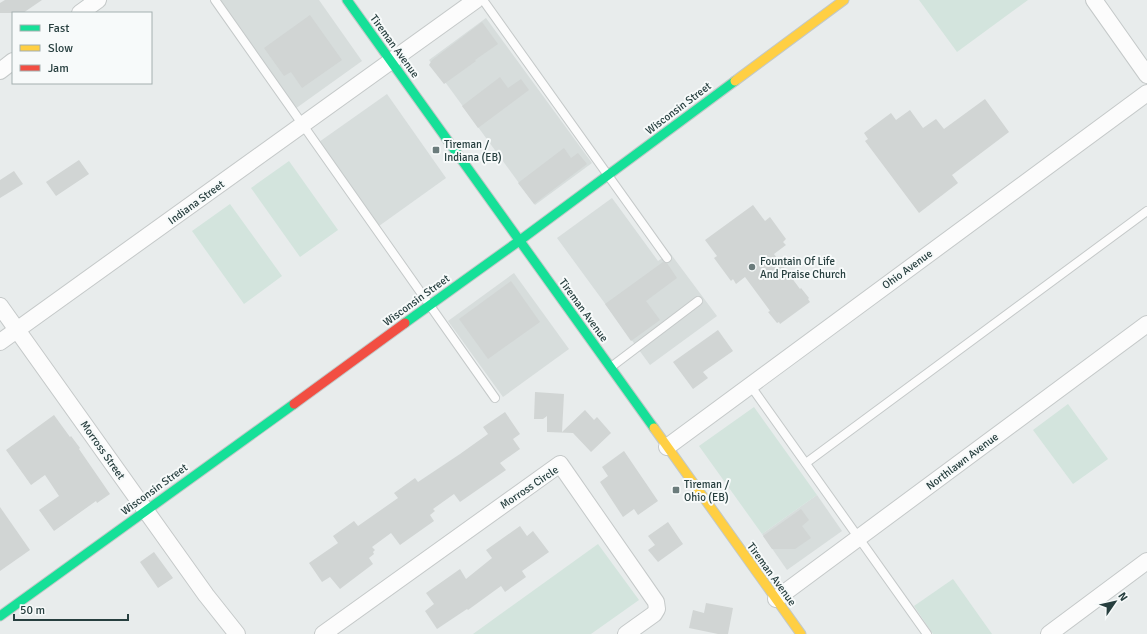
<svg xmlns="http://www.w3.org/2000/svg" width="1147" height="634" font-family="Signika,sans-serif">
  <style>
    .built { fill: #d7dddc }
    .green { fill: #d3e4dd }
    .building { fill: #d1d5d4 }
    .lines { fill: none; stroke-linecap: round; stroke-linejoin: round }
    .lane-casing { stroke: #c5c9c9; stroke-width: 10 }
    .street-casing { stroke: #c5c9c9; stroke-width: 18 }
    .fast-casing { stroke: #c2c8c7; stroke-width: 11 }
    .slow-casing { stroke: #c2c8c7; stroke-width: 11 }
    .jam-casing { stroke: #c2c8c7; stroke-width: 11 }
    .lane { stroke: #fcfcfc; stroke-width: 8 }
    .street { stroke: #fcfcfc; stroke-width: 16 }
    .fast { stroke: #16e098; stroke-width: 9 }
    .slow { stroke: #ffcf43; stroke-width: 9 }
    .jam { stroke: #f24e42; stroke-width: 9 }
    .poi-dot { fill: #6b7c7c; stroke: #f7fafa; stroke-width: 1.5 }
    .labels { text-anchor: middle; stroke-width: 4; stroke-linejoin: round; paint-order: stroke }
    .street-label { font-size: 11px; fill: #273f3f; stroke: #f7fafa }
    .poi-label { font-size: 11px; fill: #273f3f; stroke: #f7fafa; text-anchor: start }
  </style>
  <rect width="100%" height="100%" fill="#e8ecec"/>
  <g class="built">
    <polygon points="217,0 319,0 362,61 295,109"/>
    <polygon points="486,18 592,163 535,205 429,60"/>
    <polygon points="387,94 446,178 379,226 319,142"/>
    <polygon points="612,198 658,261 670,253 717,316 650,365 557,238"/>
    <polygon points="514,273 569,349 503,397 448,321"/>
    <polygon points="817,495 842,531 787,570 762,534"/>
  </g>
  <g class="green">
    <polygon points="919,0 1028,0 957,52"/>
    <polygon points="289,161 338,230 300,257 251,188"/>
    <polygon points="230,204 282,276 244,304 192,231"/>
    <polygon points="1068,404 1108,459 1073,484 1033,430"/>
    <polygon points="754,407 817,495 762,534 699,446"/>
    <polygon points="598,544 639,600 591,634 473,634"/>
    <polygon points="953,579 992,634 933,634 914,606"/>
  </g>
  <g class="building">
    <polygon points="5,0 42,0 23,13 0,13 0,3"/>
    <polygon points="310,15 342,60 302,88 291,72 284,76 264,48"/>
    <polygon points="482,22 498,44 475,60 476,61 444,84 429,65 432,60"/>
    <polygon points="500,77 508,88 521,79 529,90 478,128 462,106"/>
    <polygon points="985,99 1009,132 952,175 958,183 919,213 865,141 868,139 864,133 891,113 896,120 910,110 923,128 936,119 944,129"/>
    <polygon points="564,148 571,158 578,153 587,164 534,204 518,183"/>
    <polygon points="79,160 89,174 56,196 46,182"/>
    <polygon points="14,171 23,184 0,198 0,180"/>
    <polygon points="753,205 765,221 770,217 786,239 783,242 786,245 774,254 800,289 801,288 809,298 808,299 810,302 780,324 779,322 777,323 768,312 770,311 745,277 736,284 733,279 731,281 714,258 717,256 705,240"/>
    <polygon points="663,262 667,263 677,278 646,301 660,320 631,341 605,304"/>
    <polygon points="511,281 540,322 488,359 459,319"/>
    <polygon points="718,330 733,351 703,372 708,378 693,389 673,362"/>
    <polygon points="535,392 564,394 562,432 585,410 594,420 597,417 611,433 591,452 573,433 547,432 547,416 543,419 534,419"/>
    <polygon points="505,412 520,434 513,439 520,449 500,463 506,470 460,502 454,494 433,509 435,511 430,515 434,521 400,545 391,533 372,547 375,550 373,552 374,554 369,558 373,564 340,589 330,577 322,582 309,563 338,543 333,536 354,521 358,526 398,498 394,493 415,478 418,482 460,454 488,434 483,427"/>
    <polygon points="54,415 70,437 71,436 80,448 79,449 110,494 97,503 96,501 54,531 39,510 59,496 45,475 31,485 6,450"/>
    <polygon points="624,451 658,501 638,515 634,509 623,517 600,482 608,476 602,467"/>
    <polygon points="0,507 30,550 0,571"/>
    <polygon points="801,509 809,520 802,526 811,538 795,549 772,549 763,536"/>
    <polygon points="668,522 683,544 658,562 648,550 655,545 648,536"/>
    <polygon points="520,526 527,536 533,531 549,552 522,571 526,577 505,592 501,586 468,610 467,609 437,629 425,611 434,604 426,593 460,569 466,579 492,558 486,550"/>
    <polygon points="154,552 173,578 158,588 140,562"/>
    <polygon points="706,603 733,608 728,634 718,634 689,628 693,610 704,613"/>
  </g>
  <g class="lines">
    <g class="lane-casing">
      <g id="lane">
        <polyline points="215,0 495,398"/>
        <polyline points="483,0 667,258"/>
        <polyline points="611,367 698,301"/>
        <polyline points="750,385 927,634"/>
        <polyline points="806,463 1147,211"/>
      </g>
    </g>
    <g class="street-casing">
      <g id="street">
        <polyline points="1094,0 1147,75"/>
        <polyline points="80,13 98,0"/>
        <polyline points="0,71 13,61"/>
        <polyline points="0,306 206,595 237,634"/>
        <polyline points="0,342 476,0"/>
        <polyline points="667,447 1147,93"/>
        <polyline points="776,599 1147,324"/>
        <polyline points="323,634 560,464 656,602 657,609 654,614 626,634"/>
        <polyline points="1049,634 1147,561"/>
      </g>
    </g>
    <g class="fast-casing">
      <g id="fast">
        <polyline points="347,0 654,428"/>
        <polyline points="405,323 519,241 735,81"/>
        <polyline points="0,616 294,404"/>
      </g>
    </g>
    <g class="slow-casing">
      <g id="slow">
        <polyline points="735,81 844,0"/>
        <polyline points="654,428 801,634"/>
      </g>
    </g>
    <g class="jam-casing">
      <polyline id="jam" points="294,404 405,323"/>
    </g>
    <use href="#lane" class="lane"/>
    <use href="#street" class="street"/>
    <use href="#fast" class="fast"/>
    <use href="#slow" class="slow"/>
    <use href="#jam" class="jam"/>
  </g>
  <g class="poi-dot">
    <rect x="432" y="146" width="8" height="8" rx="2"/>
    <circle cx="752" cy="267" r="4"/>
    <rect x="672" y="486" width="8" height="8" rx="2"/>
  </g>
  <g class="labels">
    <g class="street-label">
      <text transform="translate(395 46) rotate(54)" y="4">Tireman Avenue</text>
      <text transform="translate(678 108) rotate(-37)" y="4">Wisconsin Street</text>
      <text transform="translate(196 202) rotate(-36)" y="4">Indiana Street</text>
      <text transform="translate(907 269) rotate(-36)" y="4">Ohio Avenue</text>
      <text transform="translate(416 300) rotate(-36)" y="4">Wisconsin Street</text>
      <text transform="translate(584 310) rotate(54)" y="4">Tireman Avenue</text>
      <text transform="translate(103 450) rotate(55)" y="4">Morross Street</text>
      <text transform="translate(962 461) rotate(-37)" y="4">Northlawn Avenue</text>
      <text transform="translate(529 487) rotate(-34)" y="4">Morross Circle</text>
      <text transform="translate(154 489) rotate(-36)" y="4">Wisconsin Street</text>
      <text transform="translate(772 574) rotate(54)" y="4">Tireman Avenue</text>
    </g>
    <g class="poi-label">
      <text x="444" y="148">Tireman /<tspan x="444" dy="13">Indiana (EB)</tspan></text>
      <text x="760" y="265">Fountain Of Life<tspan x="760" dy="13">And Praise Church</tspan></text>
      <text x="684" y="488">Tireman /<tspan x="684" dy="13">Ohio (EB)</tspan></text>
    </g>
  </g>
  <rect x="12" y="12" width="140" height="72" fill="#f7fafa" stroke="#a4afaf"/>
  <rect x="20" y="25" width="20" height="6" fill="#16e098" stroke="#a4afaf"/>
  <text x="48" y="32" font-size="12" fill="#273f3f">Fast</text>
  <rect x="20" y="45" width="20" height="6" fill="#ffcf43" stroke="#a4afaf"/>
  <text x="48" y="52" font-size="12" fill="#273f3f">Slow</text>
  <rect x="20" y="65" width="20" height="6" fill="#f24e42" stroke="#a4afaf"/>
  <text x="48" y="72" font-size="12" fill="#273f3f">Jam</text>
  <g transform="translate(1115 602) rotate(56)" stroke="#f7fafa" stroke-width="3" paint-order="stroke">
  <path d="M0-3L7 15L0 10L-7 15Z" fill="#273f3f"/>
  <text y="-6" font-size="11" font-weight="bold" text-anchor="middle" fill="#273f3f">N</text>
  </g>
  <path d="M14 614v6h114v-6" fill="none" stroke="#273f3f" stroke-width="2"/>
  <text x="20" y="614" font-size="12" fill="#273f3f" stroke="#f7fafa" stroke-width="3" paint-order="stroke">50 m</text>
</svg>
